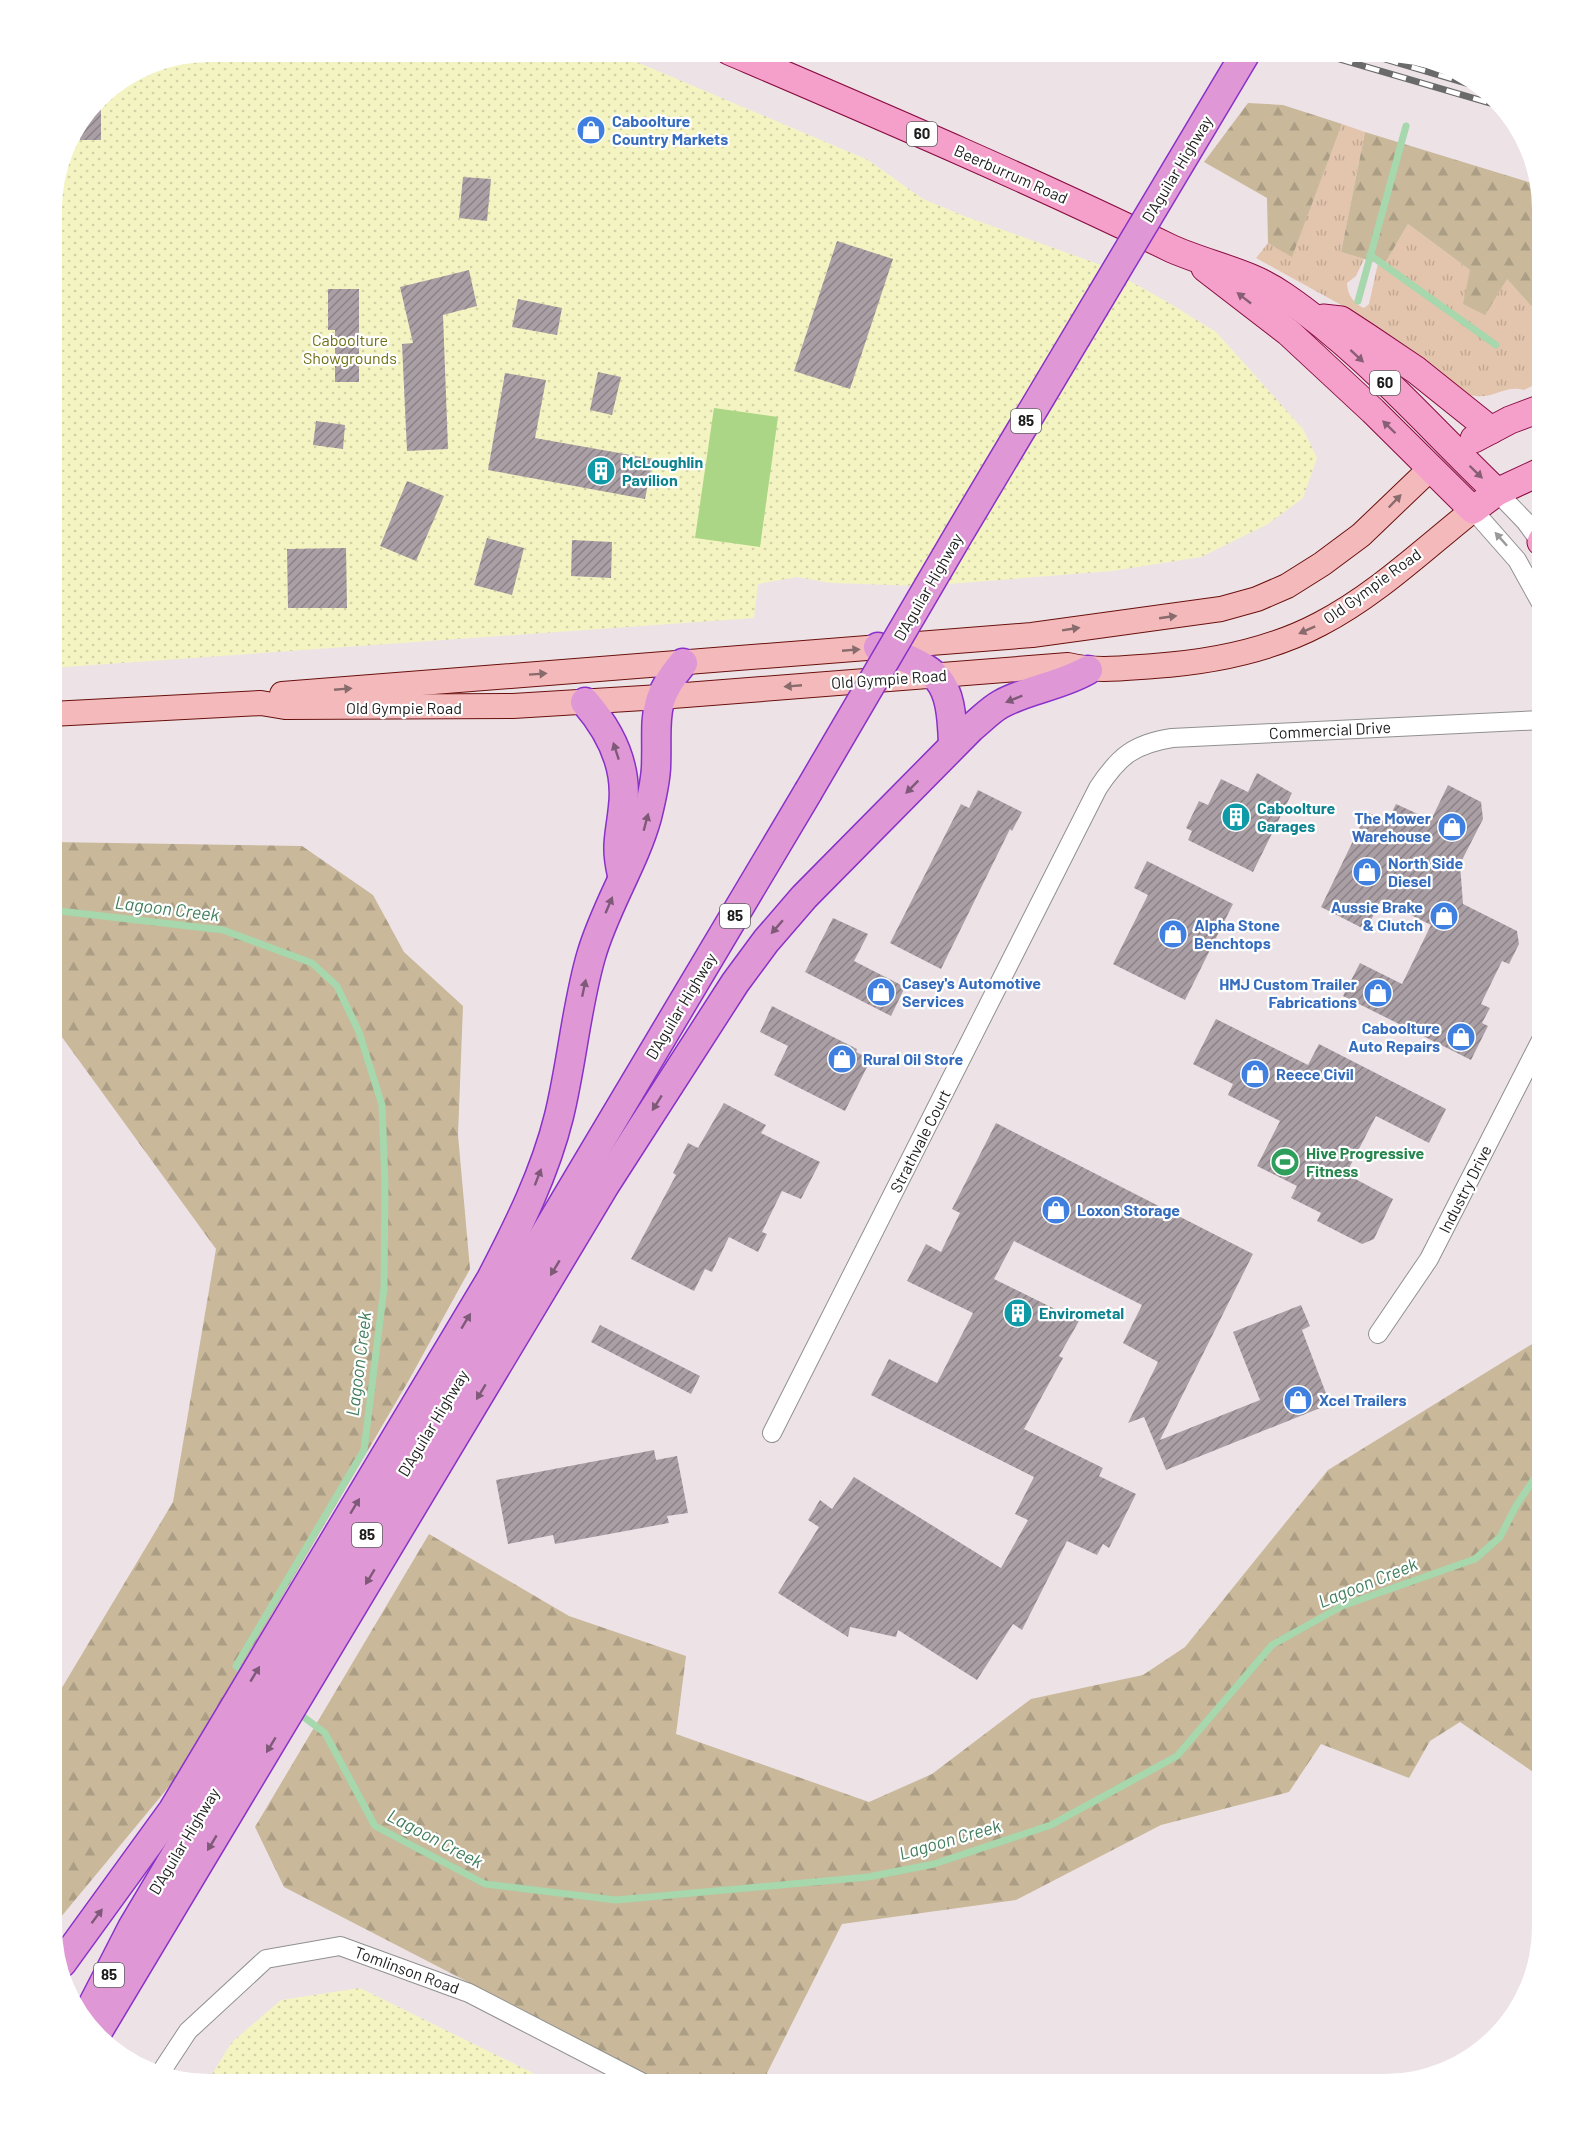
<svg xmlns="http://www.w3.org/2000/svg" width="1593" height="2136" font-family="Barlow,sans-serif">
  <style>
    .grass { fill: url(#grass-tufts) }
    .forest { fill: url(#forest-firs) }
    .park { fill: url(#park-dots) }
    .pitch { fill: #abd686 }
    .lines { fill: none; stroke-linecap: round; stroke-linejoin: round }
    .stream { stroke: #a6d7ad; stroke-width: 7 }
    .building { fill: url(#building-hatch) }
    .minor-casing { stroke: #909090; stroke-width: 20 }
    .secondary-casing { stroke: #69100d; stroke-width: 26 }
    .primary-casing { stroke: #890c3f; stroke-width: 29 }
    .trunk-casing { stroke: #8931c9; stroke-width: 31 }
    .minor { stroke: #fff; stroke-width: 18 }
    .secondary { stroke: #f4babb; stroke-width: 24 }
    .primary { stroke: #f4a0cb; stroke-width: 27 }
    .trunk { stroke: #df98d5; stroke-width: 28 }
    .rail-casing { stroke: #6a6a6a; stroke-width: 7 }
    .rail { stroke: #fff; stroke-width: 4.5; stroke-dasharray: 14; stroke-linecap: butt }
    .trunk-bridge-casing { stroke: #8931c9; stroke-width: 31; stroke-linecap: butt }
    .trunk-bridge { stroke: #df98d5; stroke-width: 28 }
    .oneway { fill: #885e74 }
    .oneway2 { fill: #886b6c }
    .oneway3 { fill: #999 }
    .oneway4 { fill: #7e5a78 }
    .labels { text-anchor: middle; stroke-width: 4.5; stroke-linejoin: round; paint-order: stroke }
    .shield { fill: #fff; stroke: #606060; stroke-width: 1.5 }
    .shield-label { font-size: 15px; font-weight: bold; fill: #1c1c1c }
    .shop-label { font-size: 16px; font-weight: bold; fill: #366cbe; stroke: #fff; text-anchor: start }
    .street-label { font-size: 16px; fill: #1c1c1c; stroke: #fff }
    .park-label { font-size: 16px; fill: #707114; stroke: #fff }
    .culture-label { font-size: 16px; font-weight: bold; fill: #0d838f; stroke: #fff; text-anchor: start }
    .leisure-label { font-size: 16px; font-weight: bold; fill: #27864d; stroke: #fff; text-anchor: start }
    .water-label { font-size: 18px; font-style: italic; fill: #417e5b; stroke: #fff }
  </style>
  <defs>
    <pattern id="grass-tufts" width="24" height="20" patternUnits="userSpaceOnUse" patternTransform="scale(1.5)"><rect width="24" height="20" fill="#e3c4ac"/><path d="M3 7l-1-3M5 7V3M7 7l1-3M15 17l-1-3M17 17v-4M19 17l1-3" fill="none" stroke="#c2a893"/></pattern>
    <pattern id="forest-firs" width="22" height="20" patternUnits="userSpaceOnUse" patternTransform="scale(1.5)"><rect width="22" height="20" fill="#c9b89a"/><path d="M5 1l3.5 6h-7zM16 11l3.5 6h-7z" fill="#ac9e84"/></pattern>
    <pattern id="park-dots" width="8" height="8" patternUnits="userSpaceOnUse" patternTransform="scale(1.5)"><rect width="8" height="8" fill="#f4f4c2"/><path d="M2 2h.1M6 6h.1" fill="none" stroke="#d1d1a6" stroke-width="1.8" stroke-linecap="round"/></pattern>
    <pattern id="building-hatch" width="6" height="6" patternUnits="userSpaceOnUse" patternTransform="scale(1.5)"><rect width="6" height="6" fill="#ab9fa6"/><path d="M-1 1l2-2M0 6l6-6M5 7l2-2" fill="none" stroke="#8a8186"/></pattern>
  </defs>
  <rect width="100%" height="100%" fill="#ede3e7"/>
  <path class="grass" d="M1342,124L1365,132L1341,252L1364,259L1356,276L1347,283C1347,294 1354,304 1364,308L1369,304L1378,263L1384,265L1408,224L1470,270L1507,279L1533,308L1542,310V381L1524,390C1504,384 1493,401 1470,395L1343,306L1256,258L1268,243L1292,256Z"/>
  <g class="forest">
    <polygon points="1248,103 1283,105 1342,124 1292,257 1268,243 1267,198 1204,162"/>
    <polygon points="1365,132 1535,184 1542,209 1542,310 1533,308 1507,279 1485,315 1463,304 1470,270 1408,224 1384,265 1341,252"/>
    <polygon points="51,842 302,846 373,895 404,952 463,1006 458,1135 470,1269 409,1380 176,1778 51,1929 51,1706 173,1502 216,1249 51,1022"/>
    <polygon points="1542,1338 1542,1778 1460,1722 1430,1741 1409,1778 1321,1744 1289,1792 1161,1825 1016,1900 842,1924 761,2085 667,2085 284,1887 255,1827 429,1534 569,1616 686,1656 676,1734 869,1802 932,1774 1031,1699 1143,1675 1185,1647 1328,1470"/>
  </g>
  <g class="park">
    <polygon points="208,51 611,51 868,160 923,199 964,216 1101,265 1164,300 1216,332 1303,429 1317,458 1303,498 1268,524 1201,557 1112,571 923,586 831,583 797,577 758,584 754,618 51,668 51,198 67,139 104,90 149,63"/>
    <polygon points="360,1988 557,2085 206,2084 232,2042 281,2000"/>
  </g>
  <polygon class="pitch" points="714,408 778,417 760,547 695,538"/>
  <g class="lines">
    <g class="stream">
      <polyline points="1370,255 1496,345"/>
      <polyline points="1358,301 1406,126"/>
      <polyline points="51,910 223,930 312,963 337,986 359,1032 382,1105 385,1183 384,1288 364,1450 236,1666 247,1675"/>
      <polyline points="297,1712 325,1733 375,1826 485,1884 616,1900 868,1877 934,1864 1051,1825 1177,1756 1272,1645 1342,1606 1475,1559 1500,1537 1516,1506 1542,1467"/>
    </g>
  </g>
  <g class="building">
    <polygon points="101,95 101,140 80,140 80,122"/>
    <polygon points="463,177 491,179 487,221 459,218"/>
    <polygon points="837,241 893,259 850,389 794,371"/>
    <polygon points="469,270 477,306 443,315 448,449 407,451 402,344 413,343 400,287"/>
    <polygon points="328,289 359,289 359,382 335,382 335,330 328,330"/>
    <polygon points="518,299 562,308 557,335 512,327"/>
    <polygon points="598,372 621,377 612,415 590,410"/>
    <polygon points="505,373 546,380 535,438 653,459 645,499 488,470"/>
    <polygon points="316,421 345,425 343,449 313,445"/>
    <polygon points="407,481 444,496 416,561 380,546"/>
    <polygon points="487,538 524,548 512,595 474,585"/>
    <polygon points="572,540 612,542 611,578 571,576"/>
    <polygon points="346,548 347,608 288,608 287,549"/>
    <polygon points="1257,773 1292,793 1253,872 1188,840 1192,831 1186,828 1199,801 1208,805 1221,779 1248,792"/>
    <polygon points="1448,785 1481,802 1483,819 1460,864 1463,904 1517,931 1519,944 1509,964 1502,961 1481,1004 1490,1008 1482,1023 1488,1026 1471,1060 1343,996 1360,963 1402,984 1431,925 1381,900 1366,930 1321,907 1367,812 1387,822 1396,804 1431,820"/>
    <polygon points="978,790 1022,812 1012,831 1010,829 941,969 890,943 961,804 969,808"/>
    <polygon points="1147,861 1233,904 1185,1000 1113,964 1148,895 1134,888"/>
    <polygon points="833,918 868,934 854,961 905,987 891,1016 805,972"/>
    <polygon points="772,1006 857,1049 856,1052 871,1059 845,1111 774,1075 788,1046 760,1032"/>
    <polygon points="1216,1019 1308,1065 1319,1044 1446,1109 1429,1143 1376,1116 1346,1174 1393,1199 1374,1239 1362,1244 1317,1221 1321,1213 1291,1198 1297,1186 1257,1166 1280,1121 1228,1095 1233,1084 1193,1064"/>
    <polygon points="724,1103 766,1125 761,1133 820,1162 801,1199 782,1191 762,1232 767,1234 758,1252 729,1237 712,1272 705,1269 694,1291 631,1259 676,1175 673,1173 688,1143 698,1148"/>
    <polygon points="996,1123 1253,1254 1160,1440 1260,1400 1233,1332 1301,1305 1310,1326 1302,1330 1330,1404 1166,1470 1144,1417 1128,1423 1158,1362 1123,1343 1142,1305 1014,1241 994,1279 1079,1321 1059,1356 1063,1358 1024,1429 1103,1468 1099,1476 1136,1494 1109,1548 1103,1544 1097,1555 1067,1541 1022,1630 1013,1624 977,1680 898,1630 896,1637 850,1627 848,1637 778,1593 819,1527 808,1520 820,1500 832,1509 854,1477 1001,1568 1028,1520 1015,1514 1034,1477 871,1395 889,1359 937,1383 973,1313 907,1281 926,1244 941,1252 960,1213 952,1209"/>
    <polygon points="600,1325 700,1376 691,1394 591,1342"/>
    <polygon points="654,1450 656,1460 677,1456 688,1513 667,1516 669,1523 555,1544 553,1535 508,1544 496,1480"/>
  </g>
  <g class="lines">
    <g class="minor-casing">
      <g id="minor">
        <polyline points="1497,492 1525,521 1542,544"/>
        <polyline points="1473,510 1517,560 1542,605"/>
        <polyline points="1378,1334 1429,1259 1542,1038"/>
        <path d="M772,1433L1098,788C1119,756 1134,744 1172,738L1542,720"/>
        <polyline points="161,2072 188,2031 266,1959 340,1946 469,1993 647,2085"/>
      </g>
    </g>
    <g class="secondary-casing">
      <g id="secondary">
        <polyline points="282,694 1032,635 1221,609 1257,599 1287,586 1322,564 1361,535 1431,468"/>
        <path d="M51,714L261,703L285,707L513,706L660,697L1068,665C1096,672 1125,668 1154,666C1211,662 1269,651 1320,624C1376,595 1424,549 1473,510"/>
      </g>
    </g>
    <g class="primary-casing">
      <g id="primary">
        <path d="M729,51C876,114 1024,177 1168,247C1206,265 1249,271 1284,296C1363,350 1428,426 1497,492"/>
        <polyline points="1205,268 1288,332 1373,411 1473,510 1497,492 1542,471"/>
        <polyline points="1323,318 1341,320 1367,337 1416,370 1491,430"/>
        <polyline points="1474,439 1510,420 1542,408"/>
        <polyline points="1541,542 1542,540"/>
      </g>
    </g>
    <g class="trunk-casing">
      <g id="trunk">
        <path d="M878,647C941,671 951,677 953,745"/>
        <path d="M585,702C611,732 628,767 623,807C620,837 615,845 622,875"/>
        <path d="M62,1963L173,1810L491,1279C518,1227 545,1173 559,1116C572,1063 576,1008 591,956C605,907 634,864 647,817C651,801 655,784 656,768C658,720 649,703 683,663"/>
        <polyline points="90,2010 132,1928 808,792"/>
        <path d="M97,2033L605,1185L735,983L766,941L804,897L971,728C981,720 990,710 1001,704C1028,689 1061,686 1088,670"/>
      </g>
    </g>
    <use href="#minor" class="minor"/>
    <use href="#secondary" class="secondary"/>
    <use href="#primary" class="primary"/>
    <use href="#trunk" class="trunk"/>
    <g class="rail-casing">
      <g id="rail">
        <polyline points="1312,51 1500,106"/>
        <polyline points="1358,51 1479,87"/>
      </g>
    </g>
    <use href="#rail" class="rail"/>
    <g class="trunk-bridge-casing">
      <polyline id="trunk-bridge" points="808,792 959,534 1247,51"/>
    </g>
    <use href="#trunk-bridge" class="trunk-bridge"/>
  </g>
  <defs><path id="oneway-solid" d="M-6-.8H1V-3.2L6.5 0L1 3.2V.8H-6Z" transform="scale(1.5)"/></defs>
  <g class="oneway">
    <use href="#oneway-solid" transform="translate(1244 298) rotate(-142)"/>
    <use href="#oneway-solid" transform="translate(1357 356) rotate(43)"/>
    <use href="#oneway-solid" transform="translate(1389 427) rotate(-136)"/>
    <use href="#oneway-solid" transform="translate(1476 472) rotate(44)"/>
  </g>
  <g class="oneway2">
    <use href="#oneway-solid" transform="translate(1395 501) rotate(-46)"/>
    <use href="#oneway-solid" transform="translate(1168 617) rotate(-8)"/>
    <use href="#oneway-solid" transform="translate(1071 629) rotate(-9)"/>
    <use href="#oneway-solid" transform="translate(1307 630) rotate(156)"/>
    <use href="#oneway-solid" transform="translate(851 650) rotate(-5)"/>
    <use href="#oneway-solid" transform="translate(538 674) rotate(-4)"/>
    <use href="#oneway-solid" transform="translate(793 686) rotate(175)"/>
    <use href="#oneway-solid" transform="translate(343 689) rotate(-5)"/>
  </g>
  <use class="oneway3" href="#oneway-solid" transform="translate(1501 539) rotate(-132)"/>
  <g class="oneway4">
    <use href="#oneway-solid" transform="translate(1014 699) rotate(158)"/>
    <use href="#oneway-solid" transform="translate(616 751) rotate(-108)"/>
    <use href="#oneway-solid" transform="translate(912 787) rotate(135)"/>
    <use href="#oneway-solid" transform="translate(646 822) rotate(-75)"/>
    <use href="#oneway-solid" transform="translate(609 905) rotate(-67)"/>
    <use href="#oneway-solid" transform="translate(777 927) rotate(131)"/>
    <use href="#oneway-solid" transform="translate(584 988) rotate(-78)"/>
    <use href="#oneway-solid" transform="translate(657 1103) rotate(122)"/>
    <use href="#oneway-solid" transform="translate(538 1177) rotate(-69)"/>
    <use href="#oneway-solid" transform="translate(555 1268) rotate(121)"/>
    <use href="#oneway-solid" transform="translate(466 1321) rotate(-59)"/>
    <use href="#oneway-solid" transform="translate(481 1392) rotate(121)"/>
    <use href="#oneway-solid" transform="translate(355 1506) rotate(-59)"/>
    <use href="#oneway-solid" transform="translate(370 1577) rotate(121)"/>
    <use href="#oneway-solid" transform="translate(255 1674) rotate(-59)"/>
    <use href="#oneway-solid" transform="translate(271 1745) rotate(121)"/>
    <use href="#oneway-solid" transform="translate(212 1843) rotate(121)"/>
    <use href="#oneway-solid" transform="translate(97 1916) rotate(-53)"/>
  </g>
  <defs>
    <g id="shop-disc" transform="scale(1.5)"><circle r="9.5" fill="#3f7fe0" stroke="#fff"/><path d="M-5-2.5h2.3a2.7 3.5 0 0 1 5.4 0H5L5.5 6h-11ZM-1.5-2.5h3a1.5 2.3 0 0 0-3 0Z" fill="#fff"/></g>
    <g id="building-disc" transform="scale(1.5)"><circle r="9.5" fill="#0f9aa8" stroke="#fff"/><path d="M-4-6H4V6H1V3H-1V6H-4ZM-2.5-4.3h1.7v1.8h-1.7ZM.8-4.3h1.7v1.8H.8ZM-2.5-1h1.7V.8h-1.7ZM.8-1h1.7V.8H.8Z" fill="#fff"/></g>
    <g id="stadium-disc" transform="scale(1.5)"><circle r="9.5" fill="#2e9e5b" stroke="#fff"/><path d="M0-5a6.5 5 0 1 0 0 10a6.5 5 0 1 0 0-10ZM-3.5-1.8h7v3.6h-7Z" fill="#fff"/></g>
  </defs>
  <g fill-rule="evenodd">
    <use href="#shop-disc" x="591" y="130"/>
    <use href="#building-disc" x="601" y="471"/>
    <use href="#building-disc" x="1236" y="817"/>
    <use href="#shop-disc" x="1452" y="827"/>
    <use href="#shop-disc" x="1367" y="872"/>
    <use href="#shop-disc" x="1444" y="916"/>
    <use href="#shop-disc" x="1173" y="934"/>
    <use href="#shop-disc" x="881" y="992"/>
    <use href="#shop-disc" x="1378" y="993"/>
    <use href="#shop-disc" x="1461" y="1037"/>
    <use href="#shop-disc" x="842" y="1059"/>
    <use href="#shop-disc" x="1255" y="1074"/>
    <use href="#stadium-disc" x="1285" y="1162"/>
    <use href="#shop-disc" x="1056" y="1210"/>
    <use href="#building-disc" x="1018" y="1313"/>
    <use href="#shop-disc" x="1298" y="1400"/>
  </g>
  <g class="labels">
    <g class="shield">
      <rect x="907" y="122" width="30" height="24" rx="4.5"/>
      <rect x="1370" y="371" width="30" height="24" rx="4.5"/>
      <rect x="1011" y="409" width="30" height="24" rx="4.5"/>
      <rect x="720" y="904" width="30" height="24" rx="4.5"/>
      <rect x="352" y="1523" width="30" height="24" rx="4.5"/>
      <rect x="94" y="1963" width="30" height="24" rx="4.5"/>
    </g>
    <g class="shield-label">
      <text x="922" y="139">60</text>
      <text x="1385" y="388">60</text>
      <text x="1026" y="426">85</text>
      <text x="735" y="921">85</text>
      <text x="367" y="1540">85</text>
      <text x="109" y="1980">85</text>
    </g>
    <g class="shop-label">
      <text x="612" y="127">Caboolture<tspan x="612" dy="18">Country Markets</tspan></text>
      <text x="1431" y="824" text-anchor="end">The Mower<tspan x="1431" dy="18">Warehouse</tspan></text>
      <text x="1388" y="869">North Side<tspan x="1388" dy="18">Diesel</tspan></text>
      <text x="1423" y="913" text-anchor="end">Aussie Brake<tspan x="1423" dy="18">&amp; Clutch</tspan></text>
      <text x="1194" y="931">Alpha Stone<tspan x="1194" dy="18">Benchtops</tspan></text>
      <text x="902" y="989">Casey's Automotive<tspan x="902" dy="18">Services</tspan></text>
      <text x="1357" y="990" text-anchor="end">HMJ Custom Trailer<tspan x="1357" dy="18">Fabrications</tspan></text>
      <text x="1440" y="1034" text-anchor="end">Caboolture<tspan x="1440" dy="18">Auto Repairs</tspan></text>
      <text x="863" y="1065">Rural Oil Store</text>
      <text x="1276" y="1080">Reece Civil</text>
      <text x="1077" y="1216">Loxon Storage</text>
      <text x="1319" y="1406">Xcel Trailers</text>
    </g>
    <g class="street-label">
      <text transform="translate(1177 169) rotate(-59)" y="6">D'Aguilar Highway</text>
      <text transform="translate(1011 174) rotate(24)" y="6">Beerburrum Road</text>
      <text transform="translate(1372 586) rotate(-36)" y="6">Old Gympie Road</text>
      <text transform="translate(928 587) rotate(-60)" y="6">D'Aguilar Highway</text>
      <text transform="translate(889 679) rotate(-4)" y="6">Old Gympie Road</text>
      <text x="404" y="714">Old Gympie Road</text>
      <text transform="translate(1330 730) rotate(-3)" y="6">Commercial Drive</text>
      <text transform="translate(681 1006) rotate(-59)" y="6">D'Aguilar Highway</text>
      <text transform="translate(920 1141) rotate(-63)" y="6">Strathvale Court</text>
      <text transform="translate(1465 1189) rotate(-63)" y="6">Industry Drive</text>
      <text transform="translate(433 1423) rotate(-59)" y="6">D'Aguilar Highway</text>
      <text transform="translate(184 1841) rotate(-59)" y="6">D'Aguilar Highway</text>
      <text transform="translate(407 1970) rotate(20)" y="6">Tomlinson Road</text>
    </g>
    <g class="park-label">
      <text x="350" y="346">Caboolture<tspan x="350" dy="18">Showgrounds</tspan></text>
    </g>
    <g class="culture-label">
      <text x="622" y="468">McLoughlin<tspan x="622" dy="18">Pavilion</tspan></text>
      <text x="1257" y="814">Caboolture<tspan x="1257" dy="18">Garages</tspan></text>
      <text x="1039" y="1319">Envirometal</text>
    </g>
    <g class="leisure-label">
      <text x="1306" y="1159">Hive Progressive<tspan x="1306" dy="18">Fitness</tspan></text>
    </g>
    <g class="water-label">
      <text transform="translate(167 909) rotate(7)" y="6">Lagoon Creek</text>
      <text transform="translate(359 1364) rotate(-83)" y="6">Lagoon Creek</text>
      <text transform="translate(1368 1583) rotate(-22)" y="6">Lagoon Creek</text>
      <text transform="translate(435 1839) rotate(28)" y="6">Lagoon Creek</text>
      <text transform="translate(950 1840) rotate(-16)" y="6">Lagoon Creek</text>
    </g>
  </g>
  <path d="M0 0H1593V2136H0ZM209 62H1385A147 147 0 0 1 1532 209V1927A147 147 0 0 1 1385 2074H209A147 147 0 0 1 62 1927V209A147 147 0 0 1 209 62Z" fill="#fff" fill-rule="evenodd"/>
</svg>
